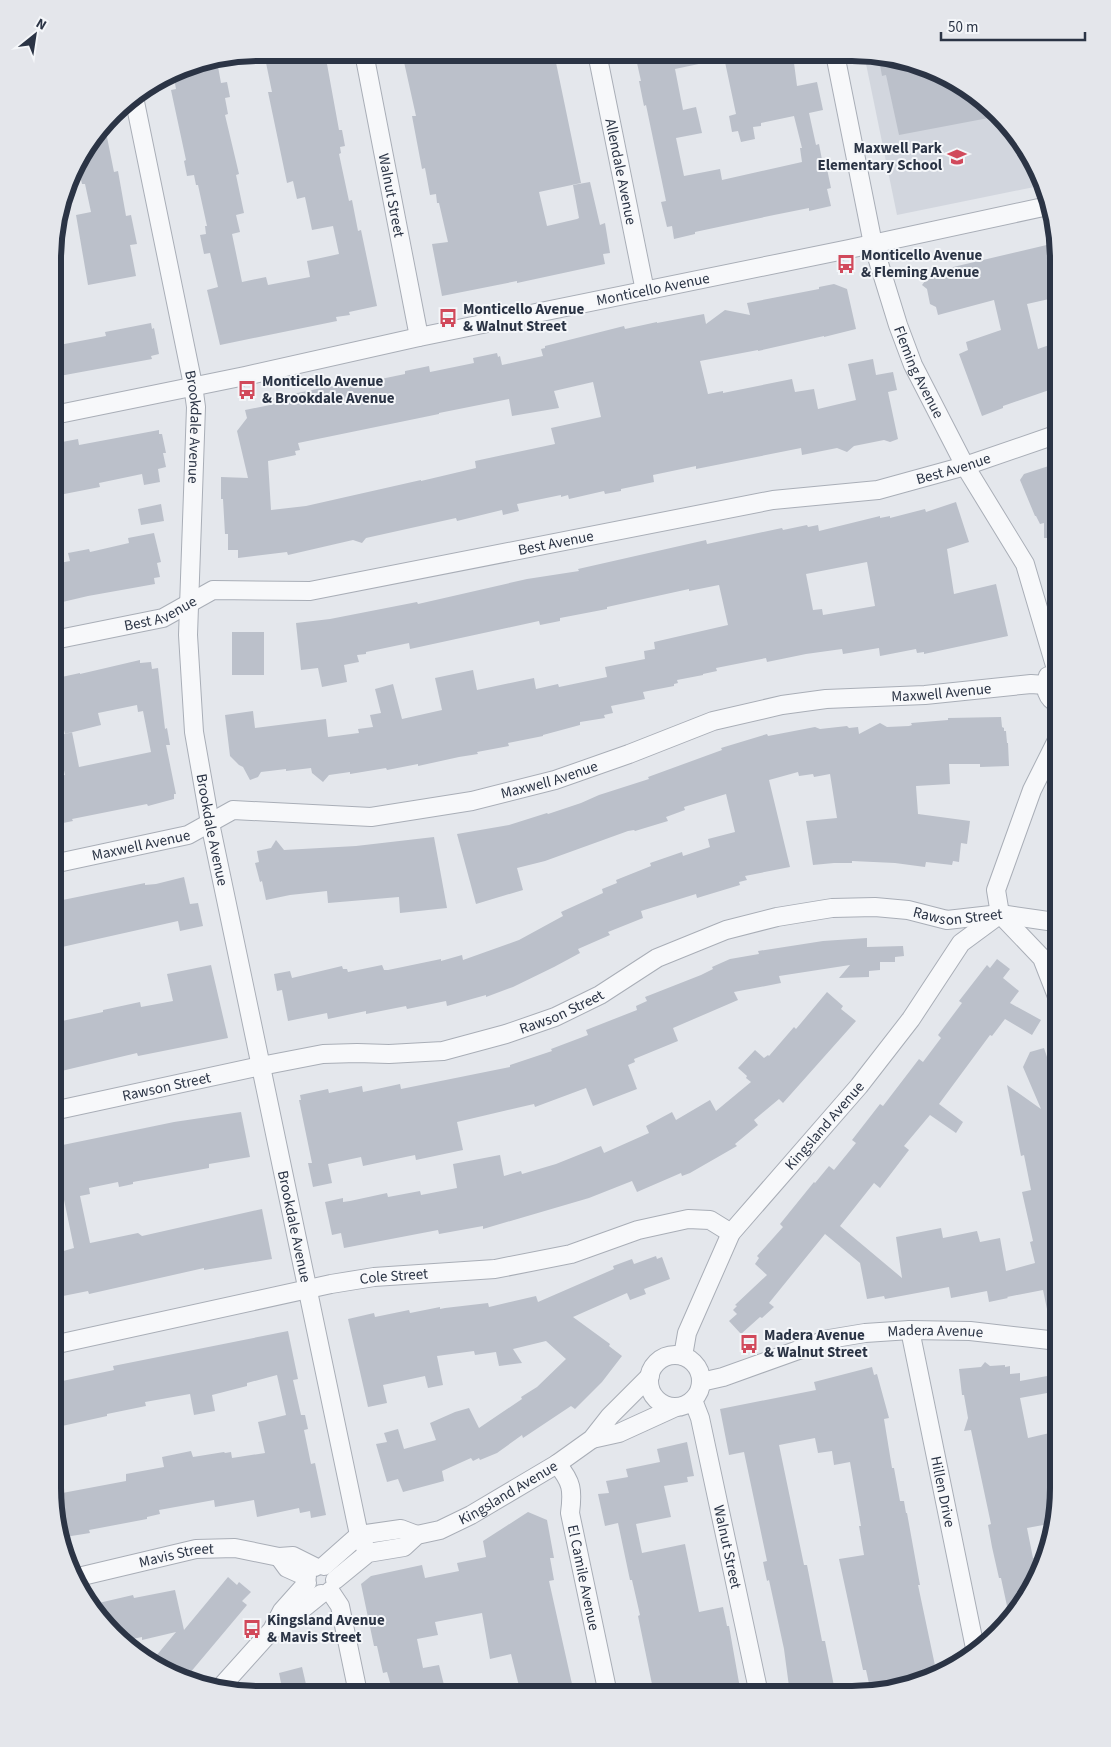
<svg xmlns="http://www.w3.org/2000/svg" width="1111" height="1747" font-family="'Source Sans 3',sans-serif">
  <style>
    .built { fill: #d2d6de }
    .building { fill: #bbc0ca; fill-rule: evenodd }
    .lines { fill: none; stroke-linecap: round; stroke-linejoin: round }
    .minor-casing { stroke: #a9aeb7; stroke-width: 20 }
    .minor { stroke: #f7f8fa; stroke-width: 18 }
    .labels { text-anchor: middle; stroke-width: 4; stroke-linejoin: round; paint-order: stroke }
    .poi-label { font-size: 15px; font-weight: bold; fill: #2b3445; stroke: #f4f6f9; text-anchor: start }
    .street-label { font-size: 15px; fill: #2b3445; stroke: #f4f6f9 }
    .rim { fill: none; stroke: #2b3445; stroke-width: 6 }
  </style>
  <rect width="100%" height="100%" fill="#e4e7ec"/>
  <polygon class="built" points="864,54 879,54 931,68 978,95 1016,134 1043,180 1044,185 897,215"/>
  <g class="building">
    <polygon points="264,53 325,53 339,130 342,130 345,146 340,147 341,153 339,154 349,201 352,200 358,231 361,230 377,306 349,312 350,315 336,317 337,321 220,345 207,290 218,287 210,253 204,254 200,235 206,234 205,226 207,226 198,185 196,185 194,175 187,176 184,161 186,160 171,90 176,89 173,73 180,68 217,61 221,83 227,82 230,97 225,98 228,114 225,115 239,174 236,175 244,213 236,215 240,232 232,234 242,282 266,277 268,285 310,277 307,261 339,254 333,226 312,230 305,197 297,199 293,181 287,183 268,92 272,92"/>
    <polygon points="402,53 448,53 448,57 466,53 481,53 483,64 536,53 554,53 581,183 539,192 547,226 577,219 579,218 573,185 590,182 600,225 605,223 610,253 603,254 605,264 517,283 517,281 442,296 432,244 448,242 439,203 437,203 436,194 430,195 425,168 422,169 412,116 416,116"/>
    <polygon points="635,54 712,54 713,61 675,69 683,110 696,107 702,133 676,138 684,176 720,169 722,180 802,162 800,148 802,148 794,116 761,123 761,126 753,127 755,139 741,142 738,131 732,132 729,116 736,114 725,62 764,54 791,54 794,63 797,86 817,82 823,110 809,113 816,145 819,144 823,165 826,164 831,188 827,189 831,206 809,211 809,208 774,215 695,232 695,234 674,239 672,226 667,227 661,202 666,201 646,105 644,106 639,81 641,81"/>
    <polygon points="878,54 931,68 978,95 999,116 899,135 886,75 882,76"/>
    <polygon points="105,127 114,172 118,171 126,216 131,215 137,244 130,245 136,276 88,285 76,215 91,212 85,184 82,184 77,163"/>
    <polygon points="1055,243 1058,259 1058,297 1027,304 1038,349 1055,343 1058,353 1058,387 1003,406 1003,408 982,416 959,354 968,350 966,342 1001,330 994,300 938,315 936,307 930,304 927,289 922,285 932,272"/>
    <path d="M834,284L847,289L856,329L824,337V336L758,351V350L700,361L708,394L723,391V393L792,379L795,392L814,389L818,409L856,400L848,364L873,359L876,375L893,372L897,390L888,392L898,439L890,442L884,440L854,446L847,452L837,448L802,455L801,448L696,469V466L653,475L654,482L621,489V491L605,494L604,491L569,499L568,495L561,497V495L517,504L519,511L503,515L502,510L457,521L456,518L366,538L362,543L353,540L288,555L287,552L238,558V550H228V534H225L223,499H221V477L248,478L237,431L247,418L245,410L275,404L273,398L351,382L352,385L405,374V371L429,366L430,372L474,363L473,358L497,353L498,357L500,356L502,365L543,356L541,349L545,348V346L624,326L625,329L657,322V323L704,314L706,324L725,310L750,315L747,303L819,289V287ZM593,382L601,417L551,428L555,444L475,461L476,468L421,481V480L306,506L271,510L268,461L296,455L295,451L300,450L298,443L439,414V413L509,399L512,416L559,408L554,391Z"/>
    <polygon points="151,323 152,329 154,328 159,354 151,356 152,359 54,377 54,346 101,337 106,336 105,332"/>
    <polygon points="159,430 159,434 162,434 166,453 163,453 166,467 158,469 160,482 144,485 142,474 99,483 100,487 54,496 54,451 63,448 62,442 78,439 79,445"/>
    <polygon points="1058,463 1058,538 1044,538 1044,523 1040,524 1036,516 1035,516 1020,480 1024,474"/>
    <path d="M956,502L969,542L947,549L954,594L996,584L1008,636L924,654V652L917,653L916,649L880,656L879,648L843,654L842,649L806,654L767,662L766,658L716,668L717,671L703,674V675L677,680L678,683L674,684V686L643,692L645,699L611,706L613,713L604,715L605,718L580,722V725L543,735V736L508,743L509,746L477,752L478,754L459,757L418,766V764L387,770L386,768L350,774V772L329,775L323,782L312,773L311,768L286,771V769L261,772L258,777L250,780L243,767L239,765L230,756L225,715L253,711L255,728L326,719L328,737L359,733L358,729L373,727L370,715L381,713L375,689L393,684L402,719L442,710L435,678L473,670L477,690L534,678L536,689L558,684L559,687L607,677L605,667L645,659L644,651L655,649L654,642L728,625L719,585L689,591V589L607,607V609L560,618V621L540,625L539,621L410,649L409,643L366,652V654L357,655L359,662L344,665L347,682L322,687L318,668L301,670L296,623L330,619L417,602L418,604L527,579L579,571L578,569L706,540L707,544L782,528L783,530L807,525L808,527L818,525L819,531L880,516V518L890,516V518L925,509L926,512ZM867,562L875,606L823,615L822,609L813,610L806,574Z"/>
    <polygon points="161,504 164,521 141,525 138,509"/>
    <polygon points="154,533 161,562 157,563 160,577 154,578 155,584 88,596 54,604 54,564 70,561 68,553 89,549 90,552 129,543 128,538"/>
    <rect x="232" y="632" width="32" height="43"/>
    <polygon points="140,660 140,663 151,662 152,669 158,668 165,729 167,728 170,745 166,745 176,794 174,794 174,799 148,806 147,804 72,819 73,821 53,825 53,777 65,775 57,736 72,732 79,767 151,752 143,711 138,712 137,705 98,713 101,725 65,734 54,685 58,684 57,678 80,673 80,674"/>
    <polygon points="1001,717 1002,727 1004,728 1004,731 1006,731 1007,743 1008,743 1009,766 980,767 980,764 949,764 950,784 916,786 918,814 970,821 967,844 961,843 959,862 953,861 952,865 926,862 925,867 895,863 852,861 852,863 834,863 813,865 806,821 837,818 830,774 814,777 813,774 799,776 798,772 769,780 790,867 745,876 747,880 739,882 740,885 697,898 696,894 641,911 643,918 608,932 610,935 578,949 580,953 554,967 513,987 486,997 486,995 447,1006 446,1001 407,1009 406,1006 366,1014 366,1011 328,1019 327,1013 288,1021 282,990 277,991 274,974 290,971 292,978 342,966 343,969 347,969 348,972 382,965 384,970 388,970 441,959 441,961 462,955 463,960 519,940 563,916 561,912 603,893 602,889 617,883 616,880 651,866 650,863 682,852 683,856 710,847 708,839 735,832 726,794 684,807 685,810 666,817 668,821 635,831 634,830 628,831 545,861 517,868 523,890 476,904 457,834 509,825 547,813 548,814 581,803 599,795 649,779 648,777 722,750 721,748 767,734 768,736 815,727 820,729 847,726 849,728 858,727 859,734 880,723 887,727 909,726 912,725 911,723 948,720 948,718"/>
    <polygon points="434,837 447,908 400,913 399,897 328,903 327,891 290,895 266,900 262,881 260,882 255,863 259,862 257,851 271,848 276,840 284,850 356,846"/>
    <polygon points="184,877 190,904 198,903 203,926 180,931 178,921 53,949 53,902 145,883 145,885 156,884"/>
    <polygon points="867,938 867,947 903,946 904,956 895,957 895,962 880,962 880,970 869,971 869,977 839,978 850,965 779,976 781,983 734,992 738,1000 673,1028 678,1041 634,1059 635,1062 628,1065 637,1089 593,1106 586,1088 535,1107 534,1104 457,1122 463,1150 416,1160 415,1155 363,1166 361,1157 328,1164 332,1183 313,1187 308,1163 312,1163 299,1100 301,1100 300,1095 328,1089 329,1093 362,1086 363,1092 400,1084 401,1089 510,1067 510,1065 552,1051 551,1049 588,1035 586,1030 637,1010 636,1006 647,1001 645,997 701,975 713,969 712,967 730,959 759,954 758,951 823,941"/>
    <polygon points="997,959 1010,969 1003,978 1019,991 1010,1003 1041,1020 1032,1035 1005,1019 992,1036 990,1035 939,1104 963,1122 956,1133 930,1115 904,1146 909,1150 880,1188 874,1183 840,1226 902,1278 896,1237 941,1228 943,1238 977,1231 980,1242 1000,1238 1006,1271 1035,1263 1030,1242 1033,1241 1022,1192 1031,1190 1024,1155 1021,1156 1007,1085 1041,1109 1023,1067 1030,1052 1044,1048 1054,1078 1048,1079 1058,1134 1058,1327 1051,1328 1043,1290 1007,1297 1008,1298 989,1302 987,1291 951,1298 949,1287 885,1299 884,1296 867,1299 860,1263 825,1234 769,1303 774,1307 762,1318 760,1317 741,1334 729,1321 737,1314 733,1310 737,1306 735,1305 767,1275 755,1264 759,1258 757,1256 783,1227 780,1224 814,1182 815,1183 829,1166 834,1170 856,1143 852,1140 880,1104 883,1106 919,1059 923,1062 941,1038 938,1035 962,1003 959,1001 987,965 990,968"/>
    <polygon points="211,965 228,1038 138,1056 137,1053 53,1073 53,1023 103,1012 103,1010 140,1002 141,1007 173,1001 167,974"/>
    <polygon points="827,992 843,1006 841,1009 856,1021 783,1103 779,1099 754,1120 758,1125 735,1144 737,1146 690,1173 682,1176 681,1173 637,1192 632,1181 589,1198 483,1229 483,1226 439,1234 438,1230 344,1248 341,1233 332,1235 325,1202 343,1198 343,1202 350,1201 387,1193 388,1197 420,1191 421,1195 457,1188 453,1164 500,1155 504,1176 521,1171 522,1174 556,1164 601,1146 604,1153 649,1133 646,1126 672,1112 676,1120 710,1100 716,1111 751,1082 746,1078 747,1076 738,1068 755,1050 764,1058 768,1055 769,1056 794,1027 796,1029"/>
    <polygon points="241,1112 250,1157 209,1164 209,1168 133,1182 133,1184 119,1187 118,1182 89,1188 90,1194 80,1196 90,1243 138,1233 142,1236 262,1209 272,1259 204,1270 204,1268 89,1294 88,1291 53,1298 53,1254 74,1248 63,1195 53,1197 53,1147 174,1122"/>
    <polygon points="656,1256 657,1259 662,1257 670,1279 644,1289 646,1294 630,1300 627,1293 573,1317 610,1344 609,1346 622,1356 602,1382 575,1409 571,1406 523,1438 522,1435 497,1453 480,1460 479,1458 473,1461 471,1458 442,1471 444,1481 403,1492 398,1479 387,1482 376,1444 387,1442 384,1433 398,1429 404,1449 436,1440 430,1423 455,1412 469,1408 479,1428 522,1399 521,1397 537,1387 566,1359 546,1341 513,1349 522,1363 499,1366 496,1352 475,1355 474,1351 437,1356 443,1385 428,1388 425,1376 383,1385 387,1403 368,1407 348,1319 374,1313 375,1317 409,1310 410,1313 440,1307 440,1309 445,1308 488,1303 489,1307 536,1296 538,1302 614,1269 613,1266 632,1259 634,1264"/>
    <polygon points="288,1331 298,1379 293,1380 301,1415 305,1415 308,1429 304,1430 311,1464 315,1463 326,1515 311,1518 310,1511 300,1513 299,1508 257,1517 254,1500 215,1507 214,1500 159,1510 160,1514 147,1517 147,1519 89,1530 90,1533 65,1537 57,1494 126,1481 126,1474 164,1467 162,1457 191,1451 193,1457 224,1452 225,1453 231,1452 232,1458 265,1453 258,1422 286,1415 277,1375 247,1383 247,1386 212,1395 215,1411 194,1415 190,1394 145,1402 146,1406 107,1414 107,1416 53,1428 53,1383 114,1370 113,1366"/>
    <polygon points="985,1362 990,1366 1005,1365 1005,1367 1010,1366 1010,1374 1020,1373 1020,1381 1058,1374 1058,1391 1020,1398 1028,1438 1054,1432 1056,1441 1058,1441 1058,1502 1054,1523 1027,1528 1033,1558 1047,1555 1016,1614 1010,1620 1001,1578 999,1578 992,1547 988,1525 991,1524 971,1430 964,1431 968,1418 964,1395 962,1395 959,1369 981,1367"/>
    <polygon points="872,1367 874,1375 877,1374 889,1418 884,1419 892,1468 894,1468 900,1501 904,1501 906,1513 907,1513 920,1585 918,1585 937,1675 931,1679 891,1687 890,1684 870,1688 866,1670 863,1670 839,1559 864,1555 859,1526 861,1526 850,1462 834,1465 832,1451 818,1453 815,1438 779,1445 804,1565 807,1565 822,1641 825,1641 835,1691 819,1694 790,1694 784,1649 769,1580 767,1581 763,1562 767,1561 744,1452 729,1455 720,1409 816,1390 814,1382"/>
    <polygon points="687,1442 694,1476 687,1477 688,1482 664,1486 671,1517 636,1524 642,1553 685,1544 699,1612 723,1607 727,1626 729,1626 741,1694 654,1694 638,1616 640,1615 632,1580 630,1580 618,1523 605,1526 598,1494 609,1493 606,1481 628,1477 626,1469 660,1462 657,1449"/>
    <polygon points="528,1512 547,1520 554,1558 550,1558 554,1580 549,1581 572,1684 569,1685 571,1694 521,1694 511,1654 490,1659 482,1613 435,1622 438,1635 417,1639 423,1668 439,1665 446,1693 393,1693 387,1672 383,1673 377,1646 374,1646 361,1584 371,1576 422,1565 425,1578 459,1571 457,1563 486,1557 483,1541"/>
    <polygon points="228,1577 237,1585 239,1582 251,1592 242,1601 247,1605 184,1680 151,1662 176,1632 142,1640 142,1637 123,1641 95,1614 90,1605 133,1595 134,1598 175,1590 184,1630"/>
    <polygon points="302,1667 308,1693 283,1693 279,1673"/>
  </g>
  <g class="lines">
    <g class="minor-casing">
      <g id="minor">
        <path id="s1" d="M364,53L419,337"/>
        <path id="s2" d="M597,53L645,291"/>
        <path id="s3" d="M835,54L873,244L898,325L913,365L965,466L1025,564L1056,669"/>
        <path id="s4" d="M134,97L193,385L196,407L188,635L194,732L210,823L359,1535L368,1553"/>
        <path id="s5" d="M54,415L245,376L419,337L849,249L1048,206"/>
        <path id="s6" d="M54,640L163,618L213,590L310,591L773,500L878,490L965,466L1058,434"/>
        <path d="M1048,676C1043,687 1047,699 1058,704"/>
        <path id="s7" d="M53,864L188,835L233,810L371,817L472,801L555,780L629,754L713,721L782,705L826,699L925,695L1031,684L1045,685"/>
        <polyline points="1058,999 1042,958 1000,914 996,890 1032,790 1058,738"/>
        <path id="s8" d="M53,1111L261,1066L323,1054L357,1053L389,1054L443,1051L506,1034L555,1017L600,995L657,958L726,930L777,917L832,908L875,907L908,910L947,920L1000,914L1048,921L1058,920"/>
        <path id="s9" d="M910,1330L976,1653"/>
        <path id="s10" d="M53,1345L331,1284L374,1277L495,1269L571,1254L638,1230L688,1219L710,1220L731,1233"/>
        <circle cx="675" cy="1381" r="26"/>
        <path id="s11" d="M683,1356L687,1333L731,1233L859,1086L911,1019L961,943L999,915"/>
        <path id="s12" d="M701,1382L723,1377L829,1339L865,1333L910,1330L970,1331L1058,1341"/>
        <path id="s13" d="M693,1400L700,1418L759,1694"/>
        <polyline points="592,1439 619,1433 676,1407"/>
        <path id="s14" d="M557,1464C572,1482 573,1490 570,1513L608,1694"/>
        <polyline points="279,1557 287,1568 307,1577"/>
        <polyline points="324,1566 359,1535 401,1529 417,1535"/>
        <path id="s15" d="M74,1578L196,1549L235,1548L279,1557L293,1556L315,1567"/>
        <path id="s16" d="M335,1580L368,1553L404,1547L417,1535L440,1530L471,1515L557,1464L592,1439L610,1416L650,1376"/>
        <polyline points="330,1591 340,1606 358,1693"/>
        <polyline points="277,1627 290,1619 321,1594"/>
        <polyline points="219,1689 272,1630 282,1611 307,1583"/>
      </g>
    </g>
    <use href="#minor" class="minor"/>
  </g>
  <defs>
    <g id="school-bare" transform="scale(1.5)"><path d="M0-5L7-2L0 1L-7-2ZM-4 1L0 2.5L4 1V4Q0 6-4 4Z" fill="#d1495b" stroke="#f4f6f9" stroke-width="2.5" paint-order="stroke"/></g>
    <g id="bus-bare" transform="scale(1.5)"><path d="M-5-6H5V4H4V6H2V4H-2V6H-4V4H-5ZM-3.5-4V0h7V-4ZM-3.5 1.2v1.5H-2V1.2ZM2 1.2v1.5H3.5V1.2Z" fill="#d1495b" stroke="#f4f6f9" stroke-width="2.5" paint-order="stroke"/></g>
  </defs>
  <g fill-rule="evenodd">
    <use href="#school-bare" x="957" y="157"/>
    <use href="#bus-bare" x="846" y="264"/>
    <use href="#bus-bare" x="448" y="318"/>
    <use href="#bus-bare" x="247" y="390"/>
    <use href="#bus-bare" x="749" y="1344"/>
    <use href="#bus-bare" x="252" y="1629"/>
  </g>
  <g class="labels">
    <g class="poi-label">
      <text x="942" y="153" text-anchor="end">Maxwell Park<tspan x="942" dy="17">Elementary School</tspan></text>
      <text x="861" y="260">Monticello Avenue<tspan x="861" dy="17">&amp; Fleming Avenue</tspan></text>
      <text x="463" y="314">Monticello Avenue<tspan x="463" dy="17">&amp; Walnut Street</tspan></text>
      <text x="262" y="386">Monticello Avenue<tspan x="262" dy="17">&amp; Brookdale Avenue</tspan></text>
      <text x="764" y="1340">Madera Avenue<tspan x="764" dy="17">&amp; Walnut Street</tspan></text>
      <text x="267" y="1625">Kingsland Avenue<tspan x="267" dy="17">&amp; Mavis Street</tspan></text>
    </g>
    <g class="street-label">
      <text dy="5" stroke="none"><textPath href="#s2" startOffset="121">Allendale Avenue</textPath></text>
      <text dy="5" stroke="none"><textPath href="#s1" startOffset="145">Walnut Street</textPath></text>
      <text dy="5" stroke="none"><textPath href="#s5" startOffset="612">Monticello Avenue</textPath></text>
      <text dy="5" stroke="none"><textPath href="#s3" startOffset="330">Fleming Avenue</textPath></text>
      <text dy="5" stroke="none"><textPath href="#s4" startOffset="336">Brookdale Avenue</textPath></text>
      <text dy="5" stroke="none"><textPath href="#s6" startOffset="921">Best Avenue</textPath></text>
      <text dy="5" stroke="none"><textPath href="#s6" startOffset="516">Best Avenue</textPath></text>
      <text dy="5" stroke="none"><textPath href="#s6" startOffset="110">Best Avenue</textPath></text>
      <text dy="5" stroke="none"><textPath href="#s7" startOffset="915">Maxwell Avenue</textPath></text>
      <text dy="5" stroke="none"><textPath href="#s7" startOffset="510">Maxwell Avenue</textPath></text>
      <text dy="5" stroke="none"><textPath href="#s4" startOffset="741">Brookdale Avenue</textPath></text>
      <text dy="5" stroke="none"><textPath href="#s7" startOffset="90">Maxwell Avenue</textPath></text>
      <text dy="5" stroke="none"><textPath href="#s8" startOffset="941">Rawson Street</textPath></text>
      <text dy="5" stroke="none"><textPath href="#s8" startOffset="521">Rawson Street</textPath></text>
      <text dy="5" stroke="none"><textPath href="#s8" startOffset="116">Rawson Street</textPath></text>
      <text dy="5" stroke="none"><textPath href="#s11" startOffset="275">Kingsland Avenue</textPath></text>
      <text dy="5" stroke="none"><textPath href="#s4" startOffset="1146">Brookdale Avenue</textPath></text>
      <text dy="5" stroke="none"><textPath href="#s10" startOffset="348">Cole Street</textPath></text>
      <text dy="5" stroke="none"><textPath href="#s12" startOffset="242">Madera Avenue</textPath></text>
      <text dy="5" stroke="none"><textPath href="#s16" startOffset="198">Kingsland Avenue</textPath></text>
      <text dy="5" stroke="none"><textPath href="#s9" startOffset="165">Hillen Drive</textPath></text>
      <text dy="5" stroke="none"><textPath href="#s13" startOffset="151">Walnut Street</textPath></text>
      <text dy="5" stroke="none"><textPath href="#s15" startOffset="105">Mavis Street</textPath></text>
      <text dy="5" stroke="none"><textPath href="#s14" startOffset="119">El Camile Avenue</textPath></text>
    </g>
  </g>
  <path d="M0 0H1111V1747H0ZM259 61H852A198 198 0 0 1 1050 259V1488A198 198 0 0 1 852 1686H259A198 198 0 0 1 61 1488V259A198 198 0 0 1 259 61Z" fill="#e4e6eb" fill-rule="evenodd"/>
  <path class="rim" d="M259 61H852A198 198 0 0 1 1050 259V1488A198 198 0 0 1 852 1686H259A198 198 0 0 1 61 1488V259A198 198 0 0 1 259 61Z"/>
  <g transform="translate(35 35) rotate(30)" stroke="#f4f6f9" stroke-width="4" paint-order="stroke">
  <path d="M0-4L9 19L0 12L-9 19Z" fill="#2b3445"/>
  <text y="-8" font-size="14" font-weight="bold" text-anchor="middle" fill="#2b3445">N</text>
  </g>
  <path d="M941 32v8h144v-8" fill="none" stroke="#2b3445" stroke-width="2.5"/>
  <text x="948" y="32" font-size="15" fill="#2b3445" stroke="#f4f6f9" stroke-width="4" paint-order="stroke">50 m</text>
</svg>
